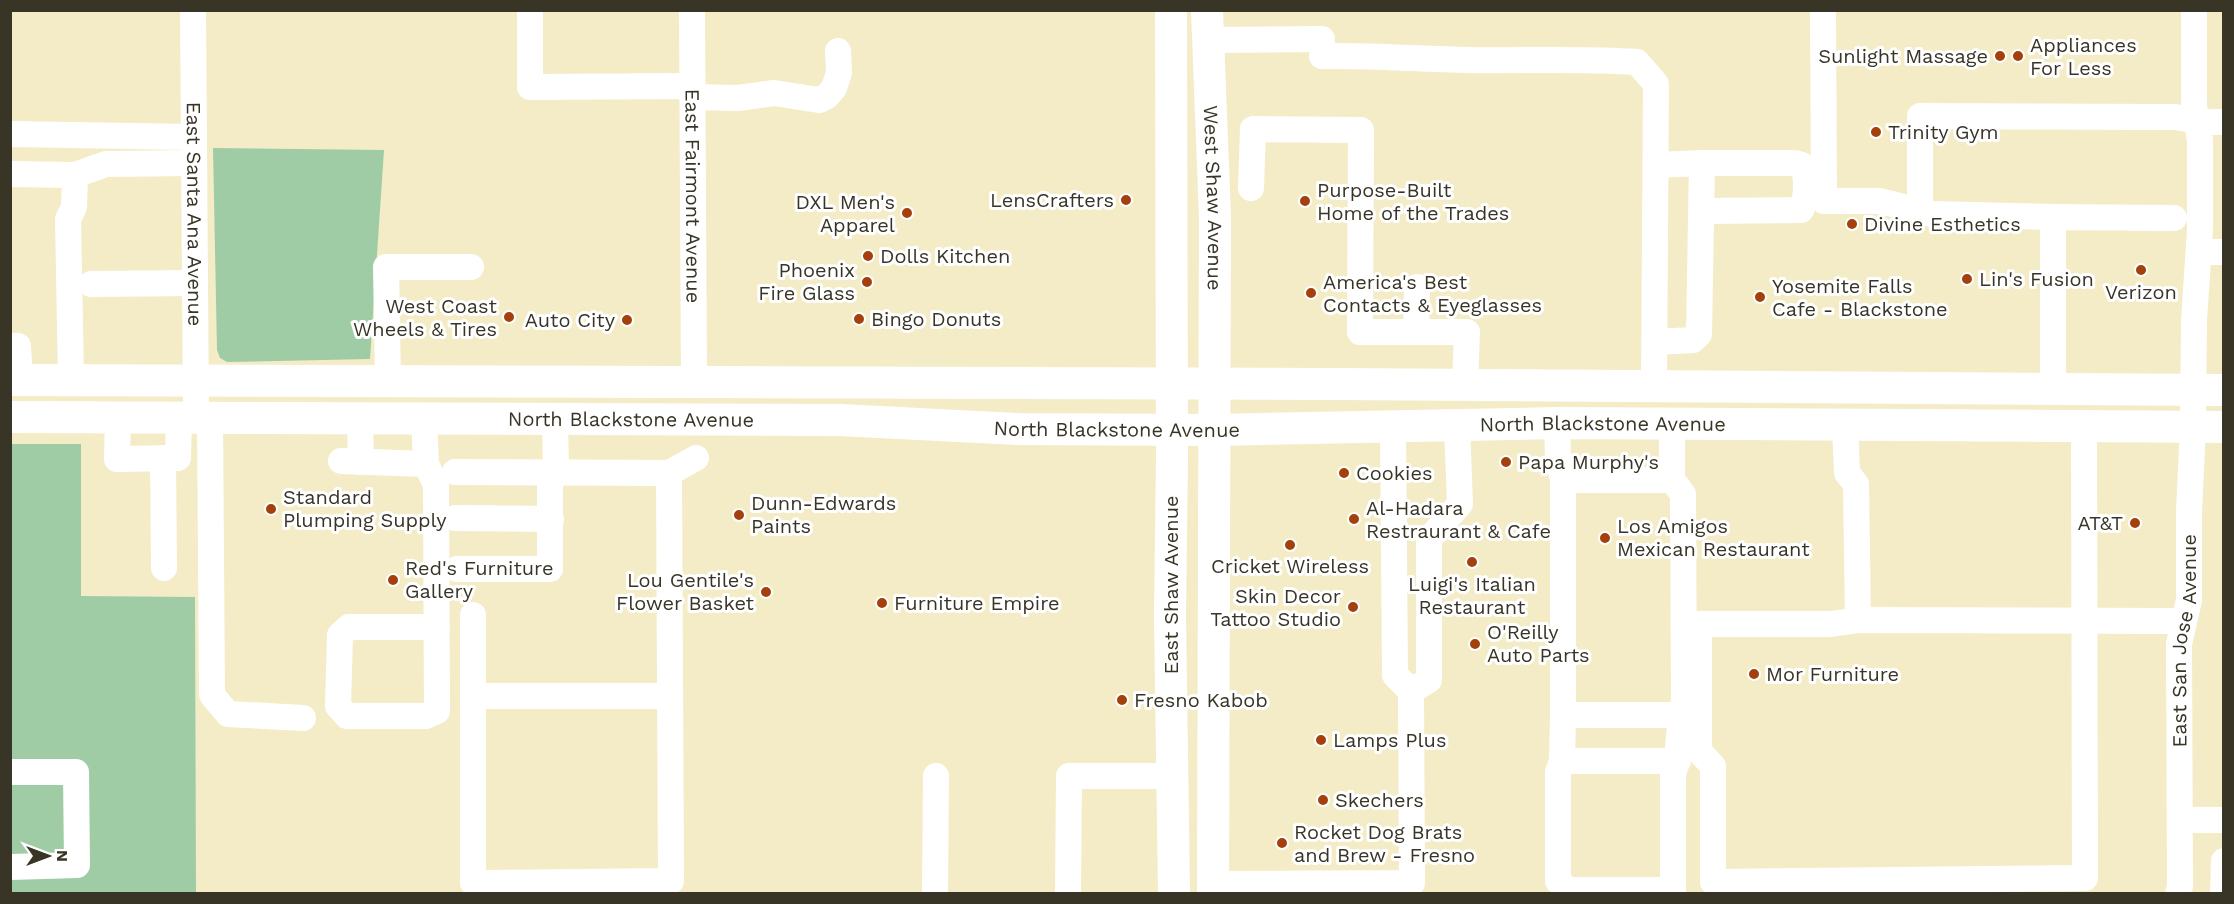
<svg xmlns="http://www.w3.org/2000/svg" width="2234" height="904" font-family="'Work Sans',sans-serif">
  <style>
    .green { fill: #9fcca5 }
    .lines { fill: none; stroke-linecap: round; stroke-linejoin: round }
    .minor { stroke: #fff; stroke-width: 26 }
    .major { stroke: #fff; stroke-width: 32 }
    .poi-dot { fill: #a4400b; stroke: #fff; stroke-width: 2 }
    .labels { text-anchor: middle; stroke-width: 6; stroke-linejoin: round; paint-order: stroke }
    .poi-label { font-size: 20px; fill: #383527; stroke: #fff; text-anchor: start }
    .street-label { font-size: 20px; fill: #383527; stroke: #fff }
  </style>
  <rect width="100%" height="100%" fill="#f4ecc7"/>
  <g class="green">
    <polygon points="213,148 384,150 370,359 227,362 220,358 217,350"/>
    <polygon points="11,444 81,444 81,596 195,597 196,893 11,894"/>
  </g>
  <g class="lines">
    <g class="minor">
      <path id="s1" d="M193,10L196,417"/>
      <polyline points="530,10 530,87 692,86"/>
      <path id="s2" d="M692,10L694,383"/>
      <polyline points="1823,10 1824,201 1880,201 1932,214 2053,217"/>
      <polyline points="1208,40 1322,39"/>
      <path d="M1322,56C1371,55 1419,59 1468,60C1525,61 1581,58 1637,62L1656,84L1654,387"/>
      <polyline points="692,97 738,98 774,93 819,100 827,96 834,88 839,73 838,51"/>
      <polyline points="10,134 194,137"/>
      <polyline points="10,174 75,175 74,207 68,219 71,380"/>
      <polyline points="75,175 106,164 194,163"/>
      <polyline points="1251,188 1253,129 1361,130 1360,332 1467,332 1465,385"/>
      <path d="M1702,211L1801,210C1807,199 1808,176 1802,165L1795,163H1702"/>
      <polyline points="1920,211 1920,116 2175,117 2206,122 2224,122"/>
      <polyline points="2199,252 2224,252"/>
      <polyline points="91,284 195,283"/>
      <polyline points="1416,332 1417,287"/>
      <polyline points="1655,342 1693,340 1699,334 1702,163 1656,165"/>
      <polyline points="10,346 18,346 20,380"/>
      <polyline points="388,382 386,267 471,267"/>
      <polyline points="2053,389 2053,217 2174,218"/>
      <polyline points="118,417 117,459 178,458 179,417"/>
      <polyline points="210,418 212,695 228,714 303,718"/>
      <polyline points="360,418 361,462"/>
      <polyline points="424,418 426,464 436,485 437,711 426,716 347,716 338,706 340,635 349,627 437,627"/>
      <path d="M1557,423L1558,459L1563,480V715L1562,761L1558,772V881L1568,890H1673V775C1681,751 1677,725 1684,701L1683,494L1672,480V425"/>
      <polyline points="1845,424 1847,473 1856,484 1858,620"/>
      <path d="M2084,426C2084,577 2085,727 2085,878L1713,882V766L1699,751V624H1831L1858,620L2183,621"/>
      <polyline points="163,458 164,568"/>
      <polyline points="341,461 426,464"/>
      <polyline points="455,472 669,473 696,458"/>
      <polyline points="1563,480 1672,480"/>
      <polyline points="455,518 551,519"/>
      <polyline points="457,569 550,569 550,484 556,472 555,419"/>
      <polyline points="473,615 473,883 671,881 669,473"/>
      <polyline points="1411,691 1429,680 1429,539 1460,504 1457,425"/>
      <polyline points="473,696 670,696"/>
      <polyline points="1563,715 1680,715"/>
      <polyline points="1562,761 1678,761"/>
      <polyline points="10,772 76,772 77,865 10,867"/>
      <polyline points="2180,820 2224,820"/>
      <polyline points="1214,884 1412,883 1411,691 1395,675 1393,427"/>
      <polyline points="935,894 936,776"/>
      <polyline points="1068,894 1069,776 1174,776"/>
      <path id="s3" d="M2178,894L2180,886L2179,644L2189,600V512L2193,426L2194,320L2200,230V140L2194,106V10"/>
      <polyline points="2223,894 2224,861"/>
    </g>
    <g class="major">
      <polyline points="1171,10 1172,458 1170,616 1174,894"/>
      <path id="s4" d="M1207,10L1215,218L1213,894"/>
      <polyline points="10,380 1334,384 2224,390"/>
      <path id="s5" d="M10,417L840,420L1019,429L1214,430L1557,423L2224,427"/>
    </g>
  </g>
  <g class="poi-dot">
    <circle cx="2000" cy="56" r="6"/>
    <circle cx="2018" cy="56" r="6"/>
    <circle cx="1876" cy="132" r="6"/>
    <circle cx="1126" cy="200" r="6"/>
    <circle cx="1305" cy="201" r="6"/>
    <circle cx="907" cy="213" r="6"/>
    <circle cx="1852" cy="224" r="6"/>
    <circle cx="868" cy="256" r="6"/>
    <circle cx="2141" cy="270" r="6"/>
    <circle cx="1967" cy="279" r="6"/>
    <circle cx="867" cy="282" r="6"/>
    <circle cx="1311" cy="293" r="6"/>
    <circle cx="1760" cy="297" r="6"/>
    <circle cx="509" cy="317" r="6"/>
    <circle cx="859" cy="319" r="6"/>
    <circle cx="627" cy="320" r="6"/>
    <circle cx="1506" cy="462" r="6"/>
    <circle cx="1344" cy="473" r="6"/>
    <circle cx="271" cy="509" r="6"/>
    <circle cx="739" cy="515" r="6"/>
    <circle cx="1354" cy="519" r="6"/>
    <circle cx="2135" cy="523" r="6"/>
    <circle cx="1605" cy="538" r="6"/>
    <circle cx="1290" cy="545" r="6"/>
    <circle cx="1472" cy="562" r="6"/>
    <circle cx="393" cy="580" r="6"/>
    <circle cx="766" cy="592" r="6"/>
    <circle cx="882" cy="603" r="6"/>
    <circle cx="1353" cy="607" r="6"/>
    <circle cx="1475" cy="644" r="6"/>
    <circle cx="1754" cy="674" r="6"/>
    <circle cx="1122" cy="700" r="6"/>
    <circle cx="1321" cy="740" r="6"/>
    <circle cx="1323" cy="800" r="6"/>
    <circle cx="1282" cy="843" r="6"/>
  </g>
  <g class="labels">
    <g class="poi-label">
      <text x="2030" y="52">Appliances<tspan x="2030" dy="23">For Less</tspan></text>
      <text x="1988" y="63" text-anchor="end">Sunlight Massage</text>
      <text x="1888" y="139">Trinity Gym</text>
      <text x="1317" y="197">Purpose-Built<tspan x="1317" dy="23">Home of the Trades</tspan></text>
      <text x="1114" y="207" text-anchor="end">LensCrafters</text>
      <text x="895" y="209" text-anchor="end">DXL Men's<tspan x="895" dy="23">Apparel</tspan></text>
      <text x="1864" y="231">Divine Esthetics</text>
      <text x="880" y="263">Dolls Kitchen</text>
      <text x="855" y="277" text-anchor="end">Phoenix<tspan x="855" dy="23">Fire Glass</tspan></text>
      <text x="1979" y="286">Lin's Fusion</text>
      <text x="1323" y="289">America's Best<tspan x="1323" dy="23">Contacts &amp; Eyeglasses</tspan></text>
      <text x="1772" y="293">Yosemite Falls<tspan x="1772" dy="23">Cafe - Blackstone</tspan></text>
      <text x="2141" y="299" text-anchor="middle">Verizon</text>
      <text x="497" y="313" text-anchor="end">West Coast<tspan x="497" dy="23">Wheels &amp; Tires</tspan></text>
      <text x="871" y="326">Bingo Donuts</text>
      <text x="615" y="327" text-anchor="end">Auto City</text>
      <text x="1518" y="469">Papa Murphy's</text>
      <text x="1356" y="480">Cookies</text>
      <text x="283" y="504">Standard<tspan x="283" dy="23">Plumping Supply</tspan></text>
      <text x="751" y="510">Dunn-Edwards<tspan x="751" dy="23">Paints</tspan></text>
      <text x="1366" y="515">Al-Hadara<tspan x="1366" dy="23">Restraurant &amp; Cafe</tspan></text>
      <text x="2123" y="530" text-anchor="end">AT&amp;T</text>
      <text x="1617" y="533">Los Amigos<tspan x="1617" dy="23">Mexican Restaurant</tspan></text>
      <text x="1290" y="573" text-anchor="middle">Cricket Wireless</text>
      <text x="405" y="575">Red's Furniture<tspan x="405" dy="23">Gallery</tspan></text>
      <text x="754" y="587" text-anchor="end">Lou Gentile's<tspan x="754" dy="23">Flower Basket</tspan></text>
      <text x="1472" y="591" text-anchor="middle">Luigi's Italian<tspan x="1472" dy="23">Restaurant</tspan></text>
      <text x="1341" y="603" text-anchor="end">Skin Decor<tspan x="1341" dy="23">Tattoo Studio</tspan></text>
      <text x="894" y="610">Furniture Empire</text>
      <text x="1487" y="639">O'Reilly<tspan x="1487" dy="23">Auto Parts</tspan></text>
      <text x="1766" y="681">Mor Furniture</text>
      <text x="1134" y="707">Fresno Kabob</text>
      <text x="1333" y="747">Lamps Plus</text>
      <text x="1335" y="807">Skechers</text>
      <text x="1294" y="839">Rocket Dog Brats<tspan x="1294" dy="23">and Brew - Fresno</tspan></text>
    </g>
    <g class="street-label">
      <text dy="7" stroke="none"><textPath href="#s2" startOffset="186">East Fairmont Avenue</textPath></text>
      <text dy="7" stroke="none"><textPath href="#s4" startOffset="188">West Shaw Avenue</textPath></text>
      <text dy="7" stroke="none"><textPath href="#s1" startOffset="204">East Santa Ana Avenue</textPath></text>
      <text dy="7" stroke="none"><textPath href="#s5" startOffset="621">North Blackstone Avenue</textPath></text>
      <text dy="7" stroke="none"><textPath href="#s5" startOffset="1593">North Blackstone Avenue</textPath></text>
      <text dy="7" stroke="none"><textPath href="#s5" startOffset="1107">North Blackstone Avenue</textPath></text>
      <text transform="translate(1171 585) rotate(-90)" y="7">East Shaw Avenue</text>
      <text dy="7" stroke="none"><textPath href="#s3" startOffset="254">East San Jose Avenue</textPath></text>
    </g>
  </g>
  <rect width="2234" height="904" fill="none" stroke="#383527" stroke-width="24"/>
  <g transform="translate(48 856) rotate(90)" stroke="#ffffff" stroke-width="4.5" paint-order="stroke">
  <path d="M0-4.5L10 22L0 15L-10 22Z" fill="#383527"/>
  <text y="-9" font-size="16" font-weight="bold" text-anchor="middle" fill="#383527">N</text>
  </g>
</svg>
